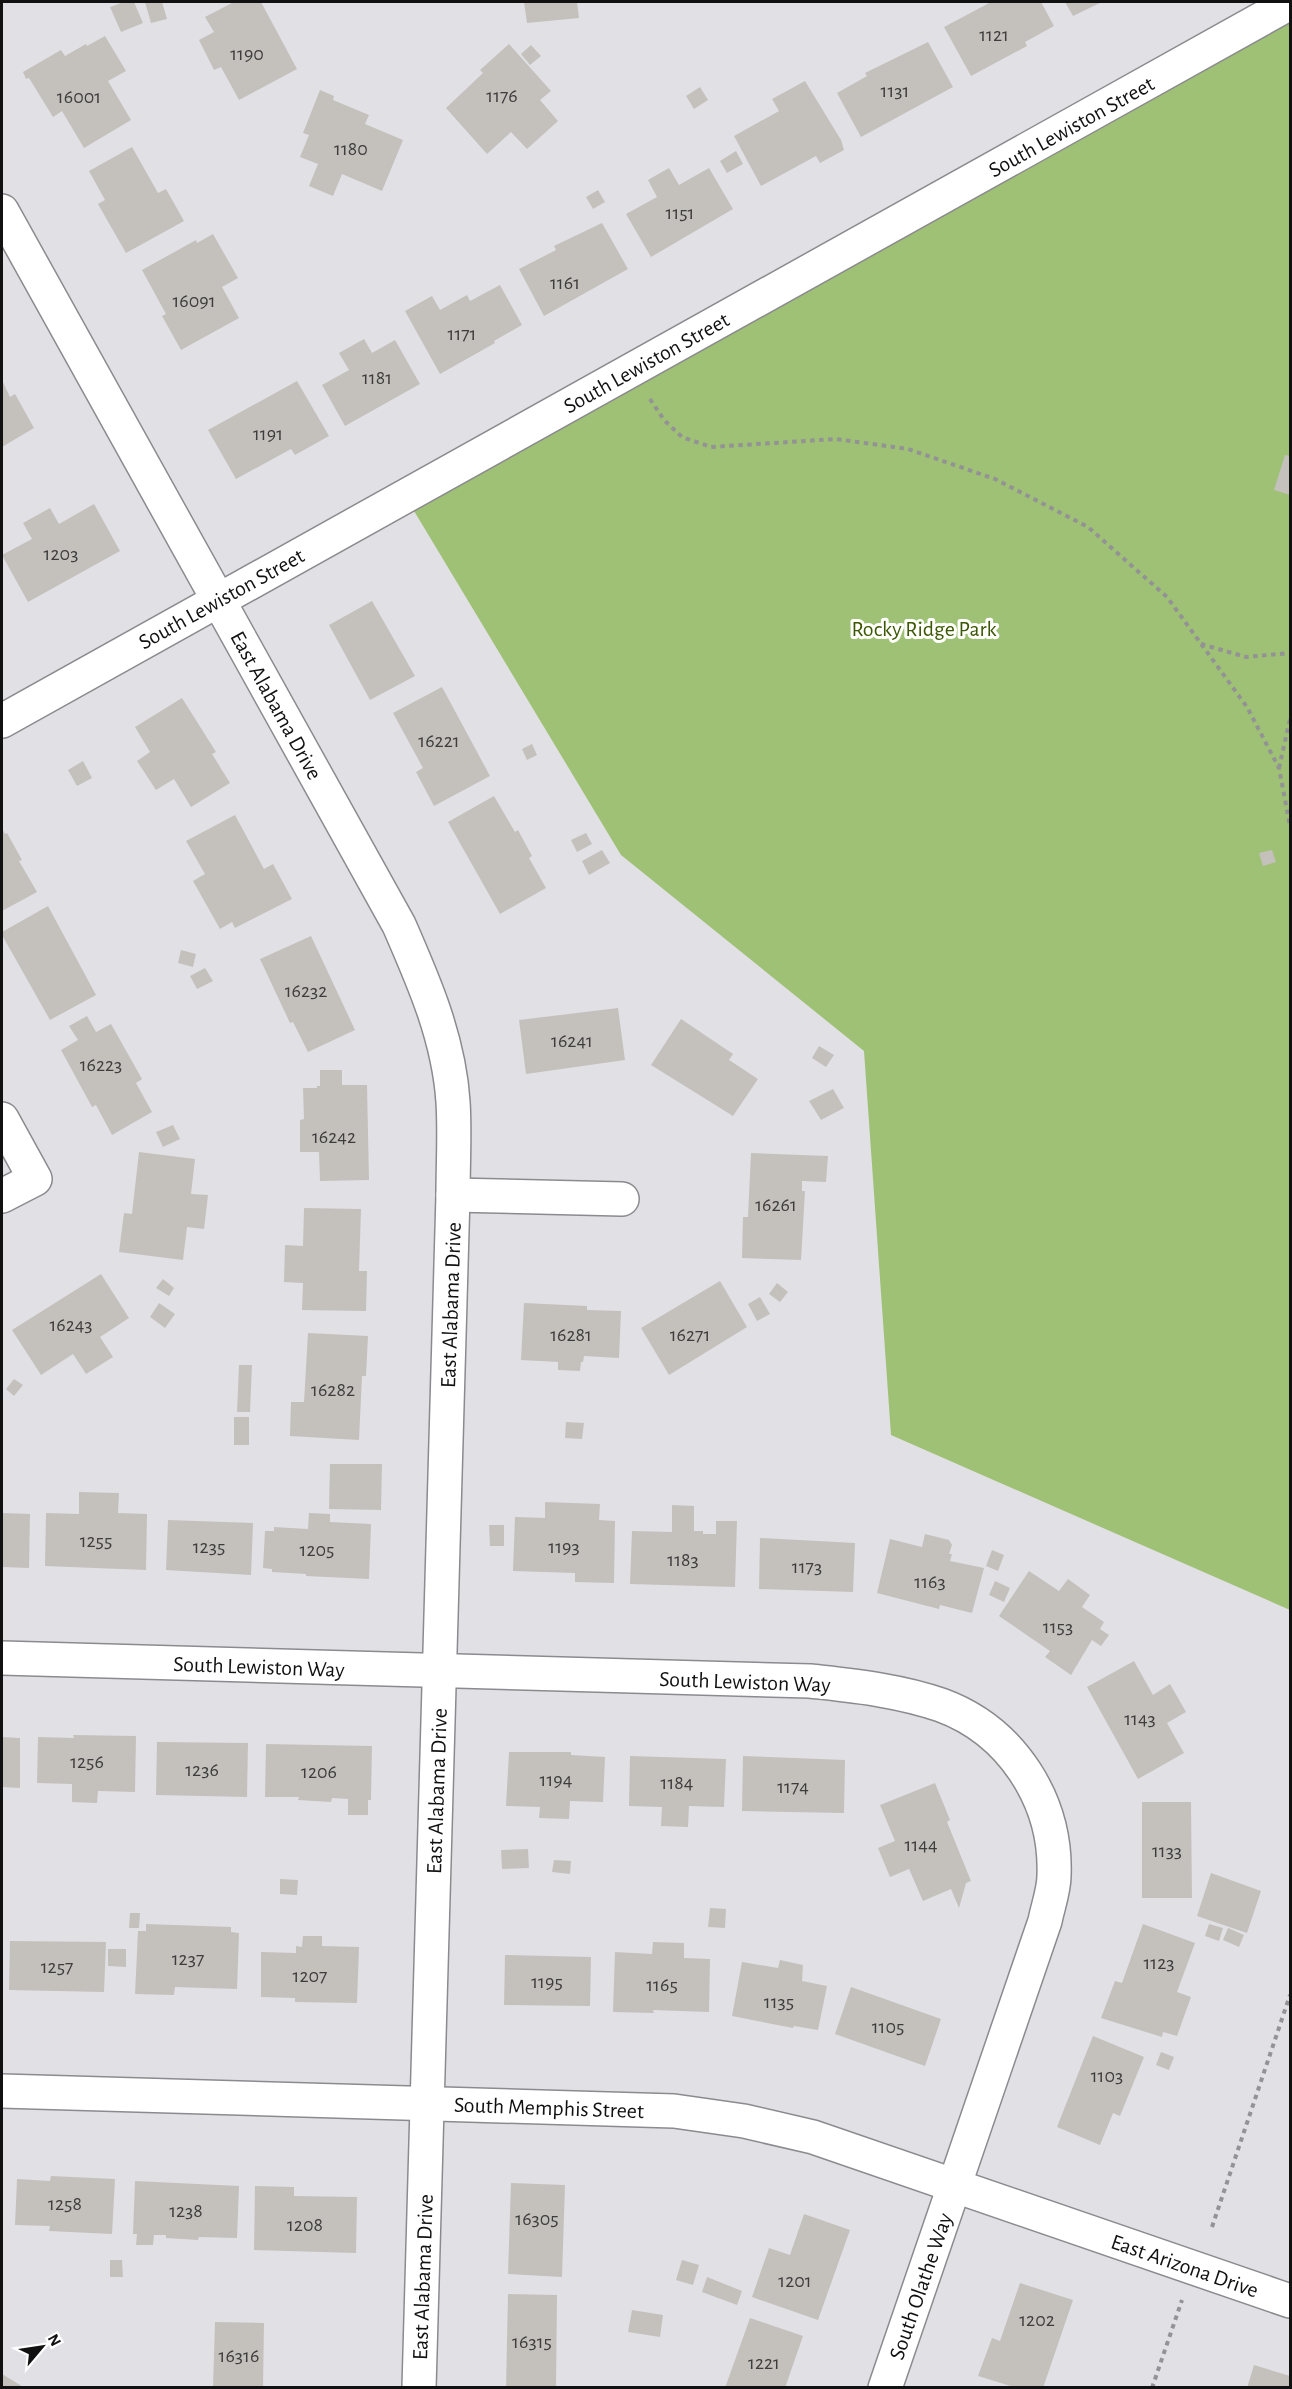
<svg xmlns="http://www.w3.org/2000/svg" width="1292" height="2389" font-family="'Alegreya Sans',sans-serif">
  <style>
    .green { fill: #9fc175 }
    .building { fill: #c4c1bd }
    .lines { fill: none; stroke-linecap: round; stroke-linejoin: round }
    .minor-casing { stroke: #8c8a8f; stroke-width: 36 }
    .path { stroke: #939295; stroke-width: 4; stroke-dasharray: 4.5 4.5; stroke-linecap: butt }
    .minor { stroke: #fff; stroke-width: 33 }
    .labels { text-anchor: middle; stroke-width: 6; stroke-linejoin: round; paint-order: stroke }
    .number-label { font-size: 20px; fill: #3e3d3d }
    .street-label { font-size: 22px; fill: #111112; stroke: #fff }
    .park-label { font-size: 22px; fill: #3b5800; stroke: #fff }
  </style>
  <rect width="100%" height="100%" fill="#e1e0e4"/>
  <polygon class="green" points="1290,2 1290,1610 891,1435 864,1051 621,855 405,496"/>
  <g class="building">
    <polygon points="124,2 134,2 143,23 121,32 110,7"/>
    <polygon points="145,2 162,2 167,19 151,23"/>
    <polygon points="234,2 261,2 297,69 239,100 221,67 214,70 199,40 214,32 205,17"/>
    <polygon points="524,2 577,2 579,18 527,23"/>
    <polygon points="991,2 1041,2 1054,26 1025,42 1027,46 971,76 944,27"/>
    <polygon points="1065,2 1102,2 1073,16"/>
    <polygon points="105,36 126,71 108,81 131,120 84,148 62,111 53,117 29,78 26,79 23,72 61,50 65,56 86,44 87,46"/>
    <polygon points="928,42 953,87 861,137 837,93 867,76 865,73"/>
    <polygon points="509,44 551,91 540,100 558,121 527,149 511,132 487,154 446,108 483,73 480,70"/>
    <polygon points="531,45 541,56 530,65 521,54"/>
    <polygon points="805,81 841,140 844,150 820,163 816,156 761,186 734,136 779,111 772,99"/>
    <polygon points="700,87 708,100 694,109 686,96"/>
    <polygon points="320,90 334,96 333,100 369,115 365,124 403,140 382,191 342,174 333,196 309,186 318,164 300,157 309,135 303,133"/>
    <polygon points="132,147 158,193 166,189 184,221 126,253 98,204 105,200 89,171"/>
    <polygon points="736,151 743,164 727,173 720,161"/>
    <polygon points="669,168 679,185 709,168 733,209 651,257 626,214 657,197 648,180"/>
    <polygon points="598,190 605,202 593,209 586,197"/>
    <polygon points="602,223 628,269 544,316 519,269 556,250 554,246"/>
    <polygon points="213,234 238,278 222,287 239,318 181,350 162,316 166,314 142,270 196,240 197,243"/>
    <polygon points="500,285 522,325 494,341 495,343 440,374 405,311 432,296 440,310 467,295 470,301"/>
    <polygon points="364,339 372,353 395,340 420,384 345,426 322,385 349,370 339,353"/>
    <polygon points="2,380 10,397 15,394 34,428 2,447"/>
    <polygon points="297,381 329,436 295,455 291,449 236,479 208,430"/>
    <polygon points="1285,455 1290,456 1290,495 1274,490"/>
    <polygon points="94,504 120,551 28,602 2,555 32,539 23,523 50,508 59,524"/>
    <polygon points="372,601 415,676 370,700 329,625"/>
    <polygon points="442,687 490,776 434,806 416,772 423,768 393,713"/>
    <polygon points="182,698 216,752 212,754 230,783 191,807 174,779 156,790 137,761 150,752 135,727"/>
    <polygon points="532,744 537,755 527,760 522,749"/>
    <polygon points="83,761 92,778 77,786 68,770"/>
    <polygon points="494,796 515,832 518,830 532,856 529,858 546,888 500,914 448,822"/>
    <polygon points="235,815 264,869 273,864 292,899 235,928 232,922 220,929 193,881 205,874 186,841"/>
    <polygon points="2,828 5,834 7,833 22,860 19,861 37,892 2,911"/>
    <polygon points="586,833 592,844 577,852 571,840"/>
    <polygon points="602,850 610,863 589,875 582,861"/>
    <polygon points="1272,850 1276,862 1263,866 1259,853"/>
    <polygon points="48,906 96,995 50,1020 2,935 2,932"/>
    <polygon points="311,936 355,1030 308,1052 293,1022 290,1023 260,959"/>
    <polygon points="181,950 196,954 193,967 178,963"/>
    <polygon points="205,968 213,981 197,989 190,976"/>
    <polygon points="618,1008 625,1060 526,1074 519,1020"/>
    <polygon points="87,1016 96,1032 111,1024 142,1079 136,1083 152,1112 112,1135 96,1105 92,1107 61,1050 78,1040 69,1026"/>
    <polygon points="681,1019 733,1054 729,1060 758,1079 733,1116 651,1065"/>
    <polygon points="819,1046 834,1055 826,1067 812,1058"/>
    <polygon points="320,1070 342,1070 342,1085 367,1085 369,1180 320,1181 319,1152 300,1152 300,1120 304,1119 303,1088 317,1088 317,1086 320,1086"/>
    <polygon points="833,1089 844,1108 821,1120 809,1101"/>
    <polygon points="173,1125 180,1139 163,1147 156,1132"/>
    <polygon points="139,1152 195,1159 191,1194 208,1195 204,1229 187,1227 183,1260 119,1252 124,1213 132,1214"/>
    <polygon points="751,1153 828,1156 826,1182 802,1181 802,1191 805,1191 801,1260 742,1258 743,1217 748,1217"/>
    <polygon points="304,1208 361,1209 359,1271 367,1271 366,1311 302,1310 303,1283 284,1282 285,1245 303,1246"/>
    <polygon points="101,1274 129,1318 100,1337 113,1357 86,1374 73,1354 41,1375 12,1330"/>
    <polygon points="163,1279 174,1288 169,1296 156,1288"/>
    <polygon points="720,1281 747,1327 669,1375 641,1328"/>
    <polygon points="777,1283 788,1292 780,1302 769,1294"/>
    <polygon points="760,1297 770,1314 757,1321 748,1304"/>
    <polygon points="159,1303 175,1314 165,1328 150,1317"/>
    <polygon points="524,1303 587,1306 587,1310 621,1311 619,1358 584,1356 583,1362 581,1362 580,1371 558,1370 558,1362 521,1360"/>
    <polygon points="308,1333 368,1336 366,1376 362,1376 359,1440 290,1436 291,1402 304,1402"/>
    <polygon points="239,1365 252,1365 250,1412 237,1412"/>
    <polygon points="14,1379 23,1385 14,1396 6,1389"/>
    <rect x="234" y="1417" width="15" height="28"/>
    <polygon points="566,1422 584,1423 582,1439 565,1438"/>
    <polygon points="330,1464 382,1464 381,1510 329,1509"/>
    <polygon points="79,1492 119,1493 118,1513 147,1514 146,1570 45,1566 46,1513 79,1514"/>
    <polygon points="545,1502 600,1504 599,1520 615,1521 614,1583 575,1582 575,1573 513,1571 515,1517 545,1518"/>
    <polygon points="672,1505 694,1506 694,1531 703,1531 703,1534 716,1534 716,1521 737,1521 735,1587 630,1584 632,1531 672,1532"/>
    <polygon points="2,1513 30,1514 29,1568 2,1567"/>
    <polygon points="309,1513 330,1514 330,1522 371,1524 369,1579 306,1576 306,1574 272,1572 272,1569 263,1568 265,1531 274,1531 274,1527 308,1529"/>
    <polygon points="168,1520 253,1523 251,1575 166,1570"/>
    <polygon points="489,1525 504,1525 504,1546 490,1546"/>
    <polygon points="925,1534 949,1540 952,1545 949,1554 952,1554 950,1561 984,1568 972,1613 940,1605 939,1609 877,1593 890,1539 922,1547"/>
    <polygon points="760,1538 855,1543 853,1592 759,1589"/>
    <polygon points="992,1550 1004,1555 998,1571 986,1566"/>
    <polygon points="1029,1571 1059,1591 1068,1579 1090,1595 1082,1607 1104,1622 1100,1629 1109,1635 1101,1646 1092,1640 1071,1675 1045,1657 1050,1651 999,1616"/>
    <polygon points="995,1581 1010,1588 1004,1602 989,1595"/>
    <polygon points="1134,1661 1153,1695 1170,1684 1186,1712 1167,1723 1184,1753 1138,1779 1087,1687"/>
    <polygon points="73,1735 136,1736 135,1792 98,1791 97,1803 72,1802 72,1784 37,1783 38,1737 74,1738"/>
    <polygon points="2,1737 20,1738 20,1788 2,1787"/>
    <polygon points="157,1742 248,1743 247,1797 156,1795"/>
    <polygon points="266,1744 372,1746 371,1800 368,1800 368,1815 348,1815 348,1799 332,1798 331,1802 298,1800 299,1797 265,1797"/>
    <polygon points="509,1752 571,1752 571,1755 605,1757 603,1802 570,1801 569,1819 539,1818 540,1807 506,1806"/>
    <polygon points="630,1756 726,1759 724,1807 689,1806 688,1827 661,1826 662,1807 629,1806"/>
    <polygon points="743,1756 845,1760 844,1813 742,1811"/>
    <polygon points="935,1783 950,1820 947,1822 971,1881 966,1883 959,1908 951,1889 923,1901 909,1869 890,1877 878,1848 895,1841 880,1805"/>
    <polygon points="1142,1802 1191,1802 1192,1898 1142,1898"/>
    <polygon points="528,1849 529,1868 502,1869 501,1850"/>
    <polygon points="554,1860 571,1861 570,1874 552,1872"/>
    <polygon points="1211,1873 1261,1891 1247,1933 1197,1916"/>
    <polygon points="280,1879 298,1880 297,1895 280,1894"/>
    <polygon points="710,1908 726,1909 725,1928 708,1927"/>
    <polygon points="130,1913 140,1913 139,1928 129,1928"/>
    <polygon points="146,1924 231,1927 231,1932 239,1933 237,1989 175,1987 174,1995 135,1994 138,1931 146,1931"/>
    <polygon points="1143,1924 1195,1943 1177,1992 1191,1997 1177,2036 1163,2032 1162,2037 1101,2018 1115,1981 1122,1983"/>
    <polygon points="1209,1924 1223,1928 1219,1941 1205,1936"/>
    <polygon points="1228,1928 1244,1935 1239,1947 1223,1940"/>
    <polygon points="303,1936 322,1936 322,1946 359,1947 357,2003 295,2002 295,1998 261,1997 261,1952 296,1953 296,1946 302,1947"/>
    <polygon points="10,1941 106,1942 104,1992 9,1990"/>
    <polygon points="653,1942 684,1943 684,1958 710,1959 709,2012 653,2010 654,2013 613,2012 615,1952 652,1954"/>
    <polygon points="108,1949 126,1949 126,1967 108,1966"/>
    <polygon points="505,1955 591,1957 590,2006 504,2005"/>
    <polygon points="780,1960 803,1965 802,1981 827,1986 818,2030 794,2026 793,2028 732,2016 742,1962 778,1968"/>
    <polygon points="851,1987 941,2019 925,2066 835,2034"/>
    <polygon points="1093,2036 1144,2057 1120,2116 1113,2113 1100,2145 1057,2127"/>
    <polygon points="1161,2052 1174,2057 1169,2070 1156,2065"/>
    <polygon points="51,2176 115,2179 112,2234 49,2231 50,2226 15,2225 17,2179 50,2181"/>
    <polygon points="135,2181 239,2186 237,2238 199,2237 198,2240 166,2238 166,2235 154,2235 153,2245 136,2245 137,2234 133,2234"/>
    <polygon points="511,2183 565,2185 562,2277 508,2274"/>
    <polygon points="255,2186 294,2187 294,2196 357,2197 356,2253 254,2250"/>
    <polygon points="804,2214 850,2230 818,2320 752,2297 769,2248 790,2255"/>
    <polygon points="110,2260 122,2260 123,2277 110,2277"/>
    <polygon points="682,2260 699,2265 693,2285 676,2280"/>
    <polygon points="707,2277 742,2291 737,2305 702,2292"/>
    <polygon points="1020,2283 1073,2300 1043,2388 1017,2388 978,2376 992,2338 1000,2341"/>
    <polygon points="508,2294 557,2295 556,2388 506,2388"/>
    <polygon points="632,2310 663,2315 660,2337 628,2332"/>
    <polygon points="750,2318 803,2336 785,2388 725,2388"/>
    <polygon points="215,2322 264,2323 263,2388 213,2388"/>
    <polygon points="1254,2365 1290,2376 1290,2388 1247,2388"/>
    <polygon points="2,2374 25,2388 2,2388"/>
  </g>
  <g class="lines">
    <g class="minor-casing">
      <g id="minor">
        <path d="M2,211L399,925C424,982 449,1039 453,1102C455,1132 453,1164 453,1195L419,2388"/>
        <polyline points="2,721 1290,3"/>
        <polyline points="2,1119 35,1179 2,1196"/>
        <polyline points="453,1195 622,1199"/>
        <path d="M2,1658L810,1681C854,1686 898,1690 941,1705C1012,1731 1057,1801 1054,1876C1054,1890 1048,1906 1045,1921L885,2388"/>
        <polyline points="2,2091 674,2111 744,2121 813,2137 1290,2301"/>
      </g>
    </g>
    <g class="path">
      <polyline points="650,399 664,420 682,437 711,447 836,439 908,449 995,479 1088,527 1167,597 1247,707 1279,768 1290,826"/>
      <polyline points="1201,644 1246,657 1290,653"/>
      <polyline points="1279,768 1290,719"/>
      <polyline points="1212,2227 1290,1995"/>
      <polyline points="1152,2388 1182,2300"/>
    </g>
    <use href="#minor" class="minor"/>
  </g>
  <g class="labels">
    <g class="number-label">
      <text x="994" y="41">1121</text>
      <text x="247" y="60">1190</text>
      <text x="895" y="97">1131</text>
      <text x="502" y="102">1176</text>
      <text x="79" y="103">16001</text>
      <text x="351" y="155">1180</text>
      <text x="680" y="219">1151</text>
      <text x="565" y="289">1161</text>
      <text x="194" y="307">16091</text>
      <text x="462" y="340">1171</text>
      <text x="377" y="384">1181</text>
      <text x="268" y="440">1191</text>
      <text x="61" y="560">1203</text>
      <text x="439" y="747">16221</text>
      <text x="306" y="997">16232</text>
      <text x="572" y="1047">16241</text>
      <text x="101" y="1071">16223</text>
      <text x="334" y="1143">16242</text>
      <text x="776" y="1211">16261</text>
      <text x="71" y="1331">16243</text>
      <text x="571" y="1341">16281</text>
      <text x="690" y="1341">16271</text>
      <text x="333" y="1396">16282</text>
      <text x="96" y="1547">1255</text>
      <text x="209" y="1553">1235</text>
      <text x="564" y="1553">1193</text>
      <text x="317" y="1556">1205</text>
      <text x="683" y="1566">1183</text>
      <text x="807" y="1573">1173</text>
      <text x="930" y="1588">1163</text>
      <text x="1058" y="1633">1153</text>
      <text x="1140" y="1725">1143</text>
      <text x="87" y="1768">1256</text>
      <text x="202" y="1776">1236</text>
      <text x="319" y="1778">1206</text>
      <text x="556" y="1786">1194</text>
      <text x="677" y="1789">1184</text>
      <text x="793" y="1793">1174</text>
      <text x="921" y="1851">1144</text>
      <text x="1167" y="1857">1133</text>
      <text x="188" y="1965">1237</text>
      <text x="1159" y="1969">1123</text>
      <text x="57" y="1973">1257</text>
      <text x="310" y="1982">1207</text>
      <text x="547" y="1988">1195</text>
      <text x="662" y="1991">1165</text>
      <text x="779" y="2008">1135</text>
      <text x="888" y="2033">1105</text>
      <text x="1107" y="2082">1103</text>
      <text x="65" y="2210">1258</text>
      <text x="186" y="2217">1238</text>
      <text x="537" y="2225">16305</text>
      <text x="305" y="2231">1208</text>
      <text x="795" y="2287">1201</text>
      <text x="1037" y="2326">1202</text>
      <text x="532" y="2348">16315</text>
      <text x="239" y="2362">16316</text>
      <text x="764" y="2369">1221</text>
    </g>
    <g class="street-label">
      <text transform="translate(1071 126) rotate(-29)" y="8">South Lewiston Street</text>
      <text transform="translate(646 362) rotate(-29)" y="8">South Lewiston Street</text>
      <text transform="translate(221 598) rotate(-29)" y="8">South Lewiston Street</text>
      <text transform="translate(277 705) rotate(61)" y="8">East Alabama Drive</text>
      <text transform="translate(450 1305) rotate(-88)" y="8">East Alabama Drive</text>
      <text transform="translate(259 1666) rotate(2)" y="8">South Lewiston Way</text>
      <text transform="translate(745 1681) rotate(2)" y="8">South Lewiston Way</text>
      <text transform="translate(436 1791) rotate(-88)" y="8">East Alabama Drive</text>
      <text transform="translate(549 2107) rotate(2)" y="8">South Memphis Street</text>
      <text transform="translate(1185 2265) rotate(19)" y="8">East Arizona Drive</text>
      <text transform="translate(422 2277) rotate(-88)" y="8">East Alabama Drive</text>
      <text transform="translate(920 2286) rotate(-71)" y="8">South Olathe Way</text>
    </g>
    <g class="park-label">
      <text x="924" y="636">Rocky Ridge Park</text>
    </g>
  </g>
  <rect width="1292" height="2389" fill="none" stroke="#111112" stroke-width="6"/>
  <g transform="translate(42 2347) rotate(61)" stroke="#ffffff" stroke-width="4.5" paint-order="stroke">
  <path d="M0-4.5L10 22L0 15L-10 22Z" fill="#111112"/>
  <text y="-9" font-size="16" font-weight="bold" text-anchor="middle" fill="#111112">N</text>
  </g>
</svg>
